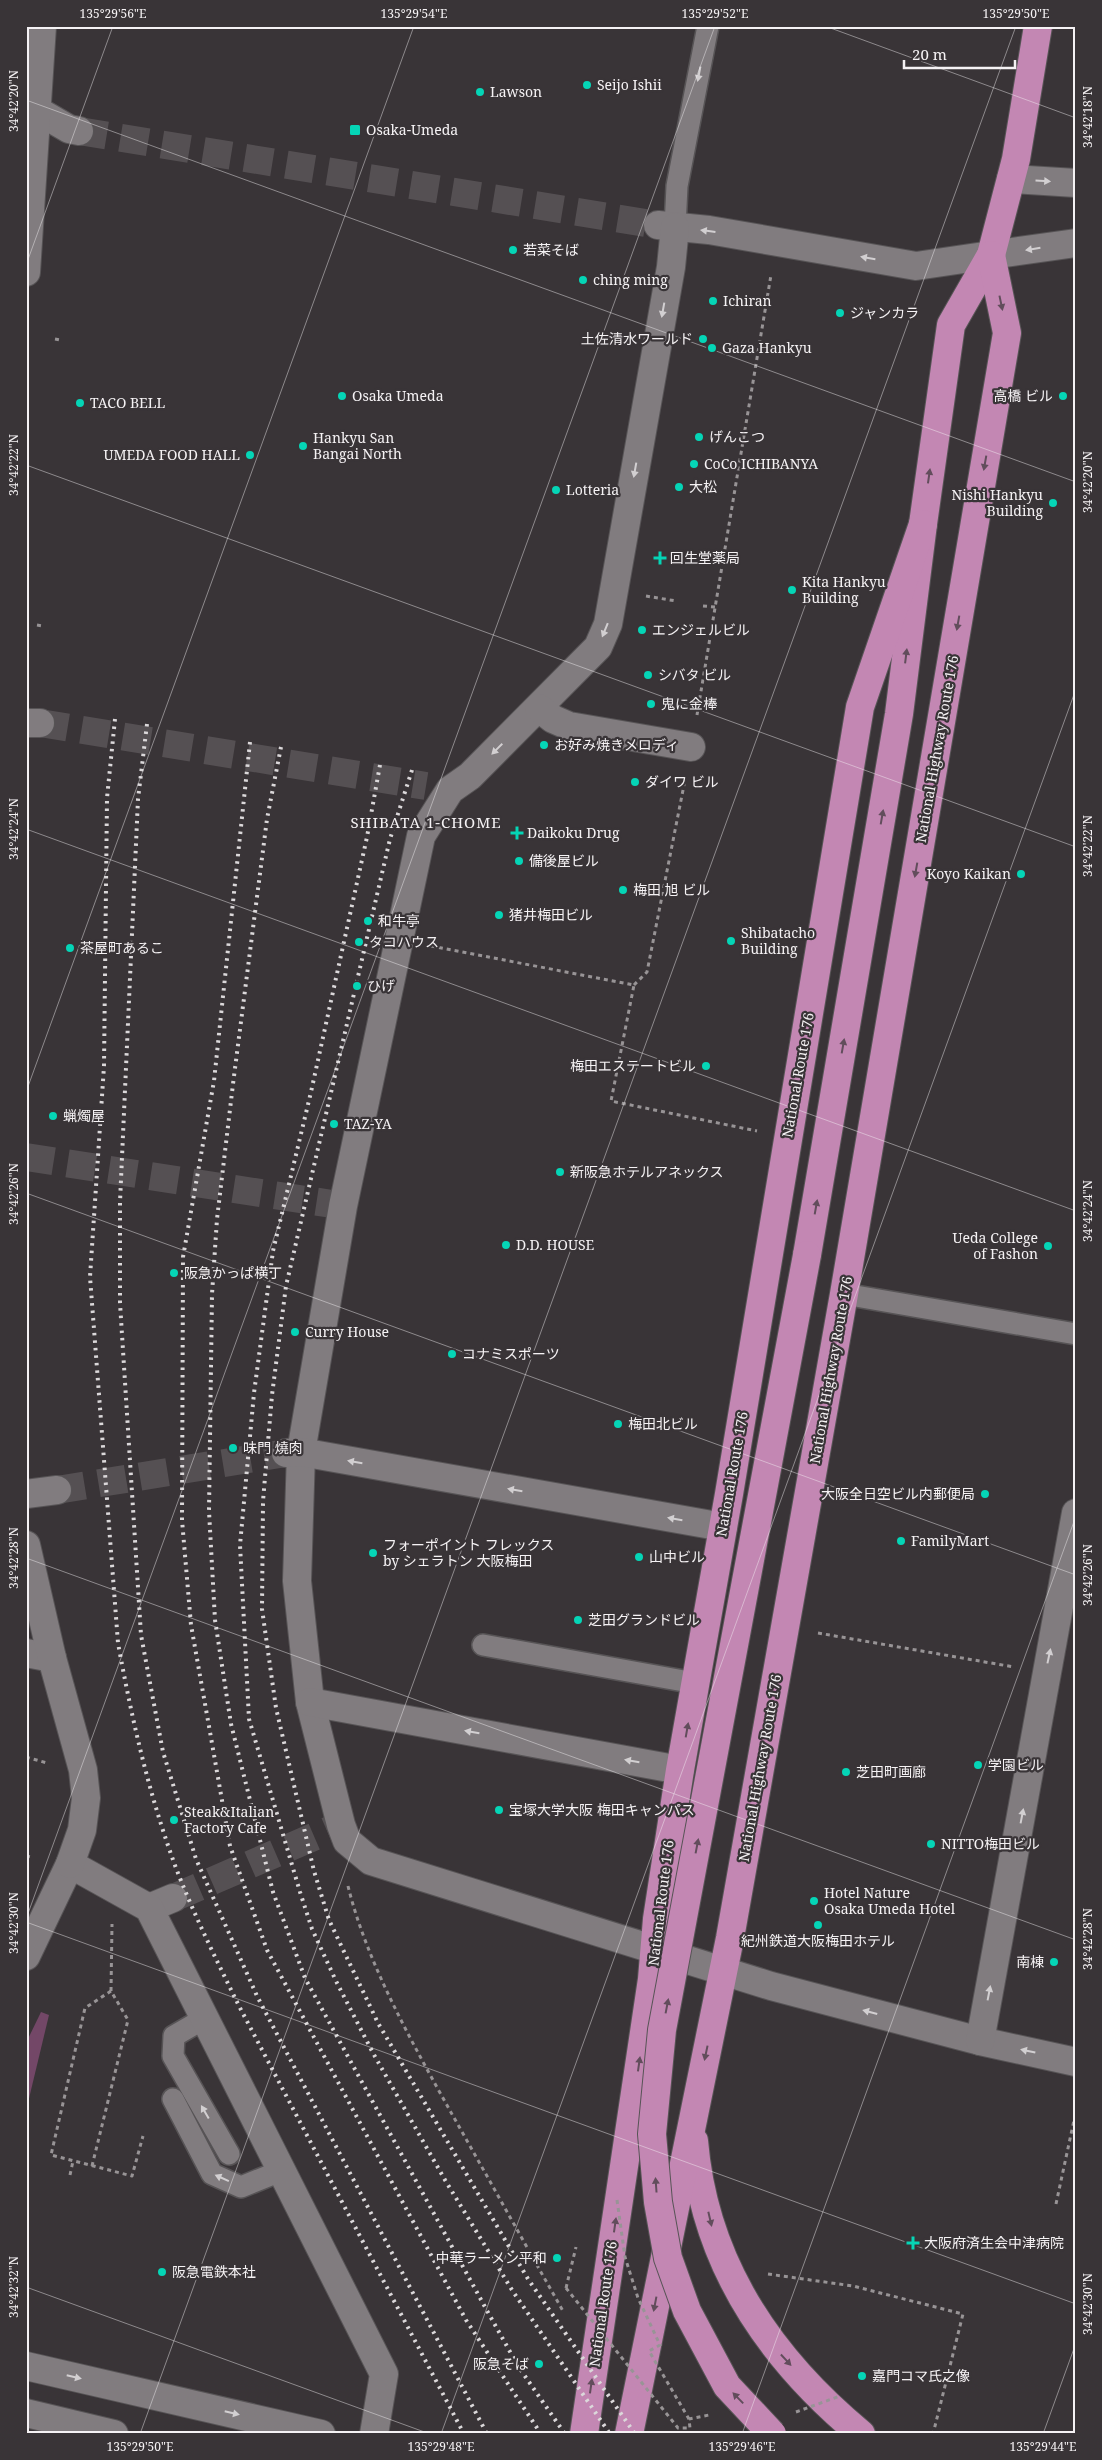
<svg xmlns="http://www.w3.org/2000/svg" width="1102" height="2460" font-family="'Noto Serif','Noto Sans JP',serif">
  <style>
    .green { fill: #734767 }
    .lines { fill: none; stroke-linecap: round; stroke-linejoin: round }
    .street-tunnel { stroke: #555053; stroke-width: 28; stroke-dasharray: 28 14; stroke-linecap: butt }
    .lane-casing { stroke: #575456; stroke-width: 24 }
    .street-casing { stroke: #575456; stroke-width: 30 }
    .secondary-casing { stroke: #575456; stroke-width: 30 }
    .highway-casing { stroke: #575456; stroke-width: 30 }
    .path { stroke: #989496; stroke-width: 3; stroke-dasharray: 4 4; stroke-linecap: butt }
    .lane { stroke: #817c7f; stroke-width: 21 }
    .street { stroke: #817c7f; stroke-width: 28 }
    .secondary { stroke: #817c7f; stroke-width: 28 }
    .highway { stroke: #c387b3; stroke-width: 28 }
    .rail { stroke: #dbd8da; stroke-width: 4; stroke-dasharray: 2.5 5; stroke-linecap: butt }
    .highway-bridge-casing { stroke: #575456; stroke-width: 30; stroke-linecap: butt }
    .path-bridge { stroke: #989496; stroke-width: 3; stroke-dasharray: 4 4; stroke-linecap: butt }
    .highway-bridge { stroke: #c387b3; stroke-width: 28 }
    .oneway { fill: #d2cfd1 }
    .oneway2 { fill: #624d5c }
    .ticks { fill: none; stroke: #f5f2f4; stroke-width: 1; stroke-opacity: 0.45 }
    .poi-dot { fill: #05d5b6; stroke: #393437; stroke-width: 2 }
    .labels { text-anchor: middle; stroke-width: 4.5; stroke-linejoin: round; paint-order: stroke }
    .poi-label { font-size: 14px; fill: #f5f2f4; stroke: #393437; text-anchor: start }
    .street-label { font-size: 14px; fill: #f5f2f4; stroke: #393437 }
    .neighbourhood-label { font-size: 15px; letter-spacing: 1px; fill: #f5f2f4; stroke: #393437 }
    .neatline { fill: none; stroke: #f5f2f4; stroke-width: 2 }
    .ticks-label { font-size: 12px; text-anchor: middle; fill: #f5f2f4 }
  </style>
  <rect width="100%" height="100%" fill="#393437"/>
  <polygon class="green" points="41,2012 49,2015 26,2111 26,2043"/>
  <g class="lines">
    <g class="street-tunnel">
      <polyline points="79,131 658,225"/>
      <polyline points="40,723 426,786"/>
      <polyline points="26,1157 332,1204"/>
      <polyline points="57,1490 286,1453"/>
      <polyline points="173,1898 334,1828"/>
    </g>
    <g class="lane-casing">
      <g id="lane">
        <polyline points="675,227 677,186 708,26"/>
        <polyline points="844,1294 1076,1334"/>
        <polyline points="483,1645 695,1683"/>
        <polyline points="205,2018 174,2036 173,2056 229,2154"/>
        <polyline points="173,2099 212,2174 241,2187 283,2170"/>
      </g>
    </g>
    <g class="street-casing">
      <g id="street">
        <polyline points="26,104 69,129 79,131"/>
        <polyline points="658,225 709,230 916,266 991,255"/>
        <polyline points="675,227 671,267 608,624 598,647 470,776 450,790 421,836 343,1206 301,1452 297,1581 310,1702 341,1825 347,1841 371,1861 771,1986 980,2041 1076,2062"/>
        <polyline points="539,708 553,719 569,726 691,747"/>
        <polyline points="26,723 40,723"/>
        <polyline points="286,1453 301,1452 723,1527"/>
        <polyline points="26,1494 57,1490"/>
        <polyline points="26,1653 52,1658"/>
        <polyline points="310,1702 680,1770"/>
        <polyline points="149,1908 173,1898"/>
        <polyline points="26,1956 70,1864 149,1908 384,2374 374,2434"/>
        <polyline points="980,2041 1076,1513"/>
      </g>
    </g>
    <g class="secondary-casing">
      <g id="secondary">
        <polyline points="1011,179 1076,183"/>
        <polyline points="991,255 1076,243"/>
        <polyline points="26,272 42,26"/>
        <polyline points="26,1545 52,1658 83,1770 86,1798 82,1830 70,1864"/>
        <polyline points="26,2366 321,2434"/>
        <polyline points="26,2413 114,2434"/>
      </g>
    </g>
    <g class="highway-casing">
      <g id="highway">
        <polyline points="807,1255 899,714 923,524 951,325 991,255 1016,159 1038,26"/>
        <path d="M694,2141C704,2262 769,2358 861,2434"/>
        <polyline points="584,2434 652,1979 657,1919 680,1770 729,1494 860,707 923,524"/>
        <polyline points="629,2434 730,1938 844,1294 1007,333 991,255"/>
      </g>
    </g>
    <g class="path">
      <polyline points="55,339 60,340"/>
      <polyline points="646,596 676,601"/>
      <polyline points="703,606 715,607"/>
      <polyline points="37,625 43,626"/>
      <polyline points="697,715 771,275"/>
      <polyline points="431,946 634,985 611,1101 757,1131"/>
      <polyline points="634,985 647,972 685,780"/>
      <polyline points="818,1633 1014,1667"/>
      <polyline points="26,1757 47,1763"/>
      <polyline points="26,1856 31,1857"/>
      <path d="M348,1886C367,1964 414,2046 453,2116C490,2181 526,2246 563,2311"/>
      <polyline points="111,1991 85,2008 51,2155 132,2176 143,2136"/>
      <polyline points="92,2166 128,2020 111,1991 112,1924"/>
      <polyline points="70,2175 73,2161"/>
      <polyline points="1056,2204 1076,2111"/>
      <polyline points="768,2274 853,2286 963,2314 933,2434"/>
      <polyline points="566,2288 576,2247"/>
    </g>
    <use href="#lane" class="lane"/>
    <use href="#street" class="street"/>
    <use href="#secondary" class="secondary"/>
    <use href="#highway" class="highway"/>
    <g class="rail">
      <path d="M115,719L107,798L104,1066L90,1277L118,1643C132,1720 149,1795 176,1868C194,1915 217,1961 239,2006L464,2434"/>
      <polyline points="147,724 138,799 120,1202 120,1303 141,1635 163,1752 196,1859 257,1996 487,2434"/>
      <polyline points="250,742 214,1081 183,1257 182,1520 191,1625 210,1732 230,1846 267,1950 466,2320 541,2434"/>
      <polyline points="281,747 267,819 233,1084 217,1219 212,1294 209,1511 215,1620 231,1724 273,1892 305,1978 485,2307 518,2366 565,2434"/>
      <polyline points="380,765 367,837 311,1092 273,1251 254,1393 240,1545 249,1719 300,1892 312,1929 336,1981 373,2053 445,2180 512,2290 610,2434"/>
      <polyline points="412,770 390,839 286,1286 272,1395 263,1501 262,1609 276,1708 314,1871 329,1920 378,2023 528,2279 635,2434"/>
    </g>
    <g class="highway-bridge-casing">
      <polyline id="highway-bridge" points="772,2434 727,2386 687,2311 668,2258 658,2202 652,2134 662,2030 807,1255"/>
    </g>
    <g class="path-bridge">
      <polyline points="617,2200 625,2257 638,2298 660,2345 649,2351 689,2419"/>
      <polyline points="566,2288 678,2428 690,2428 689,2419 709,2415"/>
      <polyline points="796,2412 840,2396"/>
    </g>
    <use href="#highway-bridge" class="highway-bridge"/>
  </g>
  <defs><path id="oneway-solid" d="M-6-.8H1V-3.2L6.5 0L1 3.2V.8H-6Z" transform="scale(1.25)"/></defs>
  <g class="oneway">
    <use href="#oneway-solid" transform="translate(699 74) rotate(101)"/>
    <use href="#oneway-solid" transform="translate(1043 181) rotate(3)"/>
    <use href="#oneway-solid" transform="translate(708 231) rotate(-173)"/>
    <use href="#oneway-solid" transform="translate(1033 249) rotate(171)"/>
    <use href="#oneway-solid" transform="translate(868 258) rotate(-170)"/>
    <use href="#oneway-solid" transform="translate(663 310) rotate(100)"/>
    <use href="#oneway-solid" transform="translate(635 470) rotate(100)"/>
    <use href="#oneway-solid" transform="translate(605 630) rotate(112)"/>
    <use href="#oneway-solid" transform="translate(497 749) rotate(135)"/>
    <use href="#oneway-solid" transform="translate(355 1462) rotate(-170)"/>
    <use href="#oneway-solid" transform="translate(515 1490) rotate(-170)"/>
    <use href="#oneway-solid" transform="translate(675 1519) rotate(-170)"/>
    <use href="#oneway-solid" transform="translate(1049 1656) rotate(-78)"/>
    <use href="#oneway-solid" transform="translate(472 1732) rotate(-170)"/>
    <use href="#oneway-solid" transform="translate(632 1761) rotate(-170)"/>
    <use href="#oneway-solid" transform="translate(1022 1816) rotate(-79)"/>
    <use href="#oneway-solid" transform="translate(989 1993) rotate(-79)"/>
    <use href="#oneway-solid" transform="translate(870 2012) rotate(-165)"/>
    <use href="#oneway-solid" transform="translate(1028 2051) rotate(-168)"/>
    <use href="#oneway-solid" transform="translate(205 2112) rotate(-120)"/>
    <use href="#oneway-solid" transform="translate(222 2178) rotate(-156)"/>
    <use href="#oneway-solid" transform="translate(74 2377) rotate(13)"/>
    <use href="#oneway-solid" transform="translate(232 2413) rotate(13)"/>
  </g>
  <g class="oneway2">
    <use href="#oneway-solid" transform="translate(1001 303) rotate(78)"/>
    <use href="#oneway-solid" transform="translate(985 463) rotate(100)"/>
    <use href="#oneway-solid" transform="translate(929 476) rotate(-82)"/>
    <use href="#oneway-solid" transform="translate(958 623) rotate(100)"/>
    <use href="#oneway-solid" transform="translate(906 656) rotate(-83)"/>
    <use href="#oneway-solid" transform="translate(882 817) rotate(-80)"/>
    <use href="#oneway-solid" transform="translate(916 870) rotate(100)"/>
    <use href="#oneway-solid" transform="translate(843 1046) rotate(-80)"/>
    <use href="#oneway-solid" transform="translate(816 1207) rotate(-80)"/>
    <use href="#oneway-solid" transform="translate(687 1730) rotate(-80)"/>
    <use href="#oneway-solid" transform="translate(697 1846) rotate(-79)"/>
    <use href="#oneway-solid" transform="translate(667 2006) rotate(-79)"/>
    <use href="#oneway-solid" transform="translate(706 2053) rotate(102)"/>
    <use href="#oneway-solid" transform="translate(639 2064) rotate(-82)"/>
    <use href="#oneway-solid" transform="translate(656 2185) rotate(-94)"/>
    <use href="#oneway-solid" transform="translate(710 2219) rotate(77)"/>
    <use href="#oneway-solid" transform="translate(615 2225) rotate(-82)"/>
    <use href="#oneway-solid" transform="translate(655 2304) rotate(101)"/>
    <use href="#oneway-solid" transform="translate(786 2360) rotate(47)"/>
    <use href="#oneway-solid" transform="translate(591 2386) rotate(-82)"/>
    <use href="#oneway-solid" transform="translate(738 2398) rotate(-134)"/>
  </g>
  <path class="ticks" d="M825,26L1076,118M26,100L1076,482M26,265L113,26M26,465L1076,847M26,829L1076,1211M26,1092L414,26M26,1193L1076,1575M26,1558L1076,1940M26,1919L715,26M26,1922L1076,2304M26,2287L430,2434M140,2434L1016,26M441,2434L1076,689M742,2434L1076,1516M1043,2434L1076,2343"/>
  <g class="poi-dot">
    <circle cx="587" cy="85" r="5"/>
    <circle cx="480" cy="92" r="5"/>
    <rect x="349" y="124" width="12" height="12" rx="2.5"/>
    <circle cx="513" cy="250" r="5"/>
    <circle cx="583" cy="280" r="5"/>
    <circle cx="713" cy="301" r="5"/>
    <circle cx="840" cy="313" r="5"/>
    <circle cx="703" cy="339" r="5"/>
    <circle cx="712" cy="348" r="5"/>
    <circle cx="342" cy="396" r="5"/>
    <circle cx="1063" cy="396" r="5"/>
    <circle cx="80" cy="403" r="5"/>
    <circle cx="699" cy="437" r="5"/>
    <circle cx="303" cy="446" r="5"/>
    <circle cx="250" cy="455" r="5"/>
    <circle cx="694" cy="464" r="5"/>
    <circle cx="679" cy="487" r="5"/>
    <circle cx="556" cy="490" r="5"/>
    <circle cx="1053" cy="503" r="5"/>
    <path d="M657.5 550.5h5v5h5v5h-5v5h-5v-5h-5v-5h5z"/>
    <circle cx="792" cy="590" r="5"/>
    <circle cx="642" cy="630" r="5"/>
    <circle cx="648" cy="675" r="5"/>
    <circle cx="651" cy="704" r="5"/>
    <circle cx="544" cy="745" r="5"/>
    <circle cx="635" cy="782" r="5"/>
    <path d="M514.5 825.5h5v5h5v5h-5v5h-5v-5h-5v-5h5z"/>
    <circle cx="519" cy="861" r="5"/>
    <circle cx="1021" cy="874" r="5"/>
    <circle cx="623" cy="890" r="5"/>
    <circle cx="499" cy="915" r="5"/>
    <circle cx="368" cy="921" r="5"/>
    <circle cx="731" cy="941" r="5"/>
    <circle cx="359" cy="942" r="5"/>
    <circle cx="70" cy="948" r="5"/>
    <circle cx="357" cy="986" r="5"/>
    <circle cx="706" cy="1066" r="5"/>
    <circle cx="53" cy="1116" r="5"/>
    <circle cx="334" cy="1124" r="5"/>
    <circle cx="560" cy="1172" r="5"/>
    <circle cx="506" cy="1245" r="5"/>
    <circle cx="1048" cy="1246" r="5"/>
    <circle cx="174" cy="1273" r="5"/>
    <circle cx="295" cy="1332" r="5"/>
    <circle cx="452" cy="1354" r="5"/>
    <circle cx="618" cy="1424" r="5"/>
    <circle cx="233" cy="1448" r="5"/>
    <circle cx="985" cy="1494" r="5"/>
    <circle cx="901" cy="1541" r="5"/>
    <circle cx="373" cy="1553" r="5"/>
    <circle cx="639" cy="1557" r="5"/>
    <circle cx="578" cy="1620" r="5"/>
    <circle cx="978" cy="1765" r="5"/>
    <circle cx="846" cy="1772" r="5"/>
    <circle cx="499" cy="1810" r="5"/>
    <circle cx="174" cy="1820" r="5"/>
    <circle cx="931" cy="1844" r="5"/>
    <circle cx="814" cy="1901" r="5"/>
    <circle cx="818" cy="1925" r="5"/>
    <circle cx="1054" cy="1962" r="5"/>
    <path d="M910.5 2235.5h5v5h5v5h-5v5h-5v-5h-5v-5h5z"/>
    <circle cx="557" cy="2258" r="5"/>
    <circle cx="162" cy="2272" r="5"/>
    <circle cx="539" cy="2364" r="5"/>
    <circle cx="862" cy="2376" r="5"/>
  </g>
  <g class="labels">
    <g class="poi-label">
      <text x="597" y="90">Seijo Ishii</text>
      <text x="490" y="97">Lawson</text>
      <text x="366" y="135">Osaka-Umeda</text>
      <text x="523" y="255">若菜そば</text>
      <text x="593" y="285">ching ming</text>
      <text x="723" y="306">Ichiran</text>
      <text x="850" y="318">ジャンカラ</text>
      <text x="693" y="344" text-anchor="end">土佐清水ワールド</text>
      <text x="722" y="353">Gaza Hankyu</text>
      <text x="352" y="401">Osaka Umeda</text>
      <text x="1053" y="401" text-anchor="end">高橋 ビル</text>
      <text x="90" y="408">TACO BELL</text>
      <text x="709" y="442">げんこつ</text>
      <text x="313" y="443">Hankyu San<tspan x="313" dy="16">Bangai North</tspan></text>
      <text x="240" y="460" text-anchor="end">UMEDA FOOD HALL</text>
      <text x="704" y="469">CoCo ICHIBANYA</text>
      <text x="689" y="492">大松</text>
      <text x="566" y="495">Lotteria</text>
      <text x="1043" y="500" text-anchor="end">Nishi Hankyu<tspan x="1043" dy="16">Building</tspan></text>
      <text x="670" y="563">回生堂薬局</text>
      <text x="802" y="587">Kita Hankyu<tspan x="802" dy="16">Building</tspan></text>
      <text x="652" y="635">エンジェルビル</text>
      <text x="658" y="680">シバタ ビル</text>
      <text x="661" y="709">鬼に金棒</text>
      <text x="554" y="750">お好み焼きメロディ</text>
      <text x="645" y="787">ダイワ ビル</text>
      <text x="527" y="838">Daikoku Drug</text>
      <text x="529" y="866">備後屋ビル</text>
      <text x="1011" y="879" text-anchor="end">Koyo Kaikan</text>
      <text x="633" y="895">梅田 旭 ビル</text>
      <text x="509" y="920">猪井梅田ビル</text>
      <text x="378" y="926">和牛亭</text>
      <text x="741" y="938">Shibatacho<tspan x="741" dy="16">Building</tspan></text>
      <text x="369" y="947">タコハウス</text>
      <text x="80" y="953">茶屋町あるこ</text>
      <text x="367" y="991">ひげ</text>
      <text x="696" y="1071" text-anchor="end">梅田エステートビル</text>
      <text x="63" y="1121">蝋燭屋</text>
      <text x="344" y="1129">TAZ-YA</text>
      <text x="570" y="1177">新阪急ホテルアネックス</text>
      <text x="1038" y="1243" text-anchor="end">Ueda College<tspan x="1038" dy="16">of Fashon</tspan></text>
      <text x="516" y="1250">D.D. HOUSE</text>
      <text x="184" y="1278">阪急かっぱ横丁</text>
      <text x="305" y="1337">Curry House</text>
      <text x="462" y="1359">コナミスポーツ</text>
      <text x="628" y="1429">梅田北ビル</text>
      <text x="243" y="1453">味門 燒肉</text>
      <text x="975" y="1499" text-anchor="end">大阪全日空ビル内郵便局</text>
      <text x="911" y="1546">FamilyMart</text>
      <text x="383" y="1550">フォーポイント フレックス<tspan x="383" dy="16">by シェラトン 大阪梅田</tspan></text>
      <text x="649" y="1562">山中ビル</text>
      <text x="588" y="1625">芝田グランドビル</text>
      <text x="988" y="1770">学園ビル</text>
      <text x="856" y="1777">芝田町画廊</text>
      <text x="509" y="1815">宝塚大学大阪 梅田キャンパス</text>
      <text x="184" y="1817">Steak&amp;Italian<tspan x="184" dy="16">Factory Cafe</tspan></text>
      <text x="941" y="1849">NITTO梅田ビル</text>
      <text x="824" y="1898">Hotel Nature<tspan x="824" dy="16">Osaka Umeda Hotel</tspan></text>
      <text x="818" y="1946" text-anchor="middle">紀州鉄道大阪梅田ホテル</text>
      <text x="1044" y="1967" text-anchor="end">南棟</text>
      <text x="924" y="2248">大阪府済生会中津病院</text>
      <text x="547" y="2263" text-anchor="end">中華ラーメン平和</text>
      <text x="172" y="2277">阪急電鉄本社</text>
      <text x="529" y="2369" text-anchor="end">阪急そば</text>
      <text x="872" y="2381">嘉門コマ氏之像</text>
    </g>
    <g class="street-label">
      <text transform="translate(937 749) rotate(-80)" y="5">National Highway Route 176</text>
      <text transform="translate(798 1075) rotate(-80)" y="5">National Route 176</text>
      <text transform="translate(831 1370) rotate(-80)" y="5">National Highway Route 176</text>
      <text transform="translate(732 1474) rotate(-80)" y="5">National Route 176</text>
      <text transform="translate(760 1768) rotate(-80)" y="5">National Highway Route 176</text>
      <text transform="translate(661 1903) rotate(-83)" y="5">National Route 176</text>
      <text transform="translate(603 2304) rotate(-82)" y="5">National Route 176</text>
    </g>
    <g class="neighbourhood-label">
      <text x="426" y="828">SHIBATA 1-CHOME</text>
    </g>
  </g>
  <rect width="1102" height="2460" fill="none" stroke="#393437" stroke-width="55"/>
  <path d="M904 60v8h111v-8" fill="none" stroke="#f5f2f4" stroke-width="2.5"/>
  <text x="912" y="60" font-size="15" fill="#f5f2f4" stroke="#393437" stroke-width="4" paint-order="stroke">20 m</text>
  <rect x="28" y="28" width="1046" height="2404" class="neatline"/>
  <g class="ticks-label">
    <text x="113" y="18">135°29'56"E</text>
    <text x="414" y="18">135°29'54"E</text>
    <text x="715" y="18">135°29'52"E</text>
    <text x="1016" y="18">135°29'50"E</text>
    <text transform="translate(14 101) rotate(-90)" y="4">34°42'20"N</text>
    <text transform="translate(1088 117) rotate(-90)" y="4">34°42'18"N</text>
    <text transform="translate(14 465) rotate(-90)" y="4">34°42'22"N</text>
    <text transform="translate(1088 482) rotate(-90)" y="4">34°42'20"N</text>
    <text transform="translate(14 829) rotate(-90)" y="4">34°42'24"N</text>
    <text transform="translate(1088 846) rotate(-90)" y="4">34°42'22"N</text>
    <text transform="translate(14 1194) rotate(-90)" y="4">34°42'26"N</text>
    <text transform="translate(1088 1211) rotate(-90)" y="4">34°42'24"N</text>
    <text transform="translate(14 1558) rotate(-90)" y="4">34°42'28"N</text>
    <text transform="translate(1088 1575) rotate(-90)" y="4">34°42'26"N</text>
    <text transform="translate(14 1923) rotate(-90)" y="4">34°42'30"N</text>
    <text transform="translate(1088 1939) rotate(-90)" y="4">34°42'28"N</text>
    <text transform="translate(14 2287) rotate(-90)" y="4">34°42'32"N</text>
    <text transform="translate(1088 2304) rotate(-90)" y="4">34°42'30"N</text>
    <text x="140" y="2451">135°29'50"E</text>
    <text x="441" y="2451">135°29'48"E</text>
    <text x="742" y="2451">135°29'46"E</text>
    <text x="1043" y="2451">135°29'44"E</text>
  </g>
</svg>
